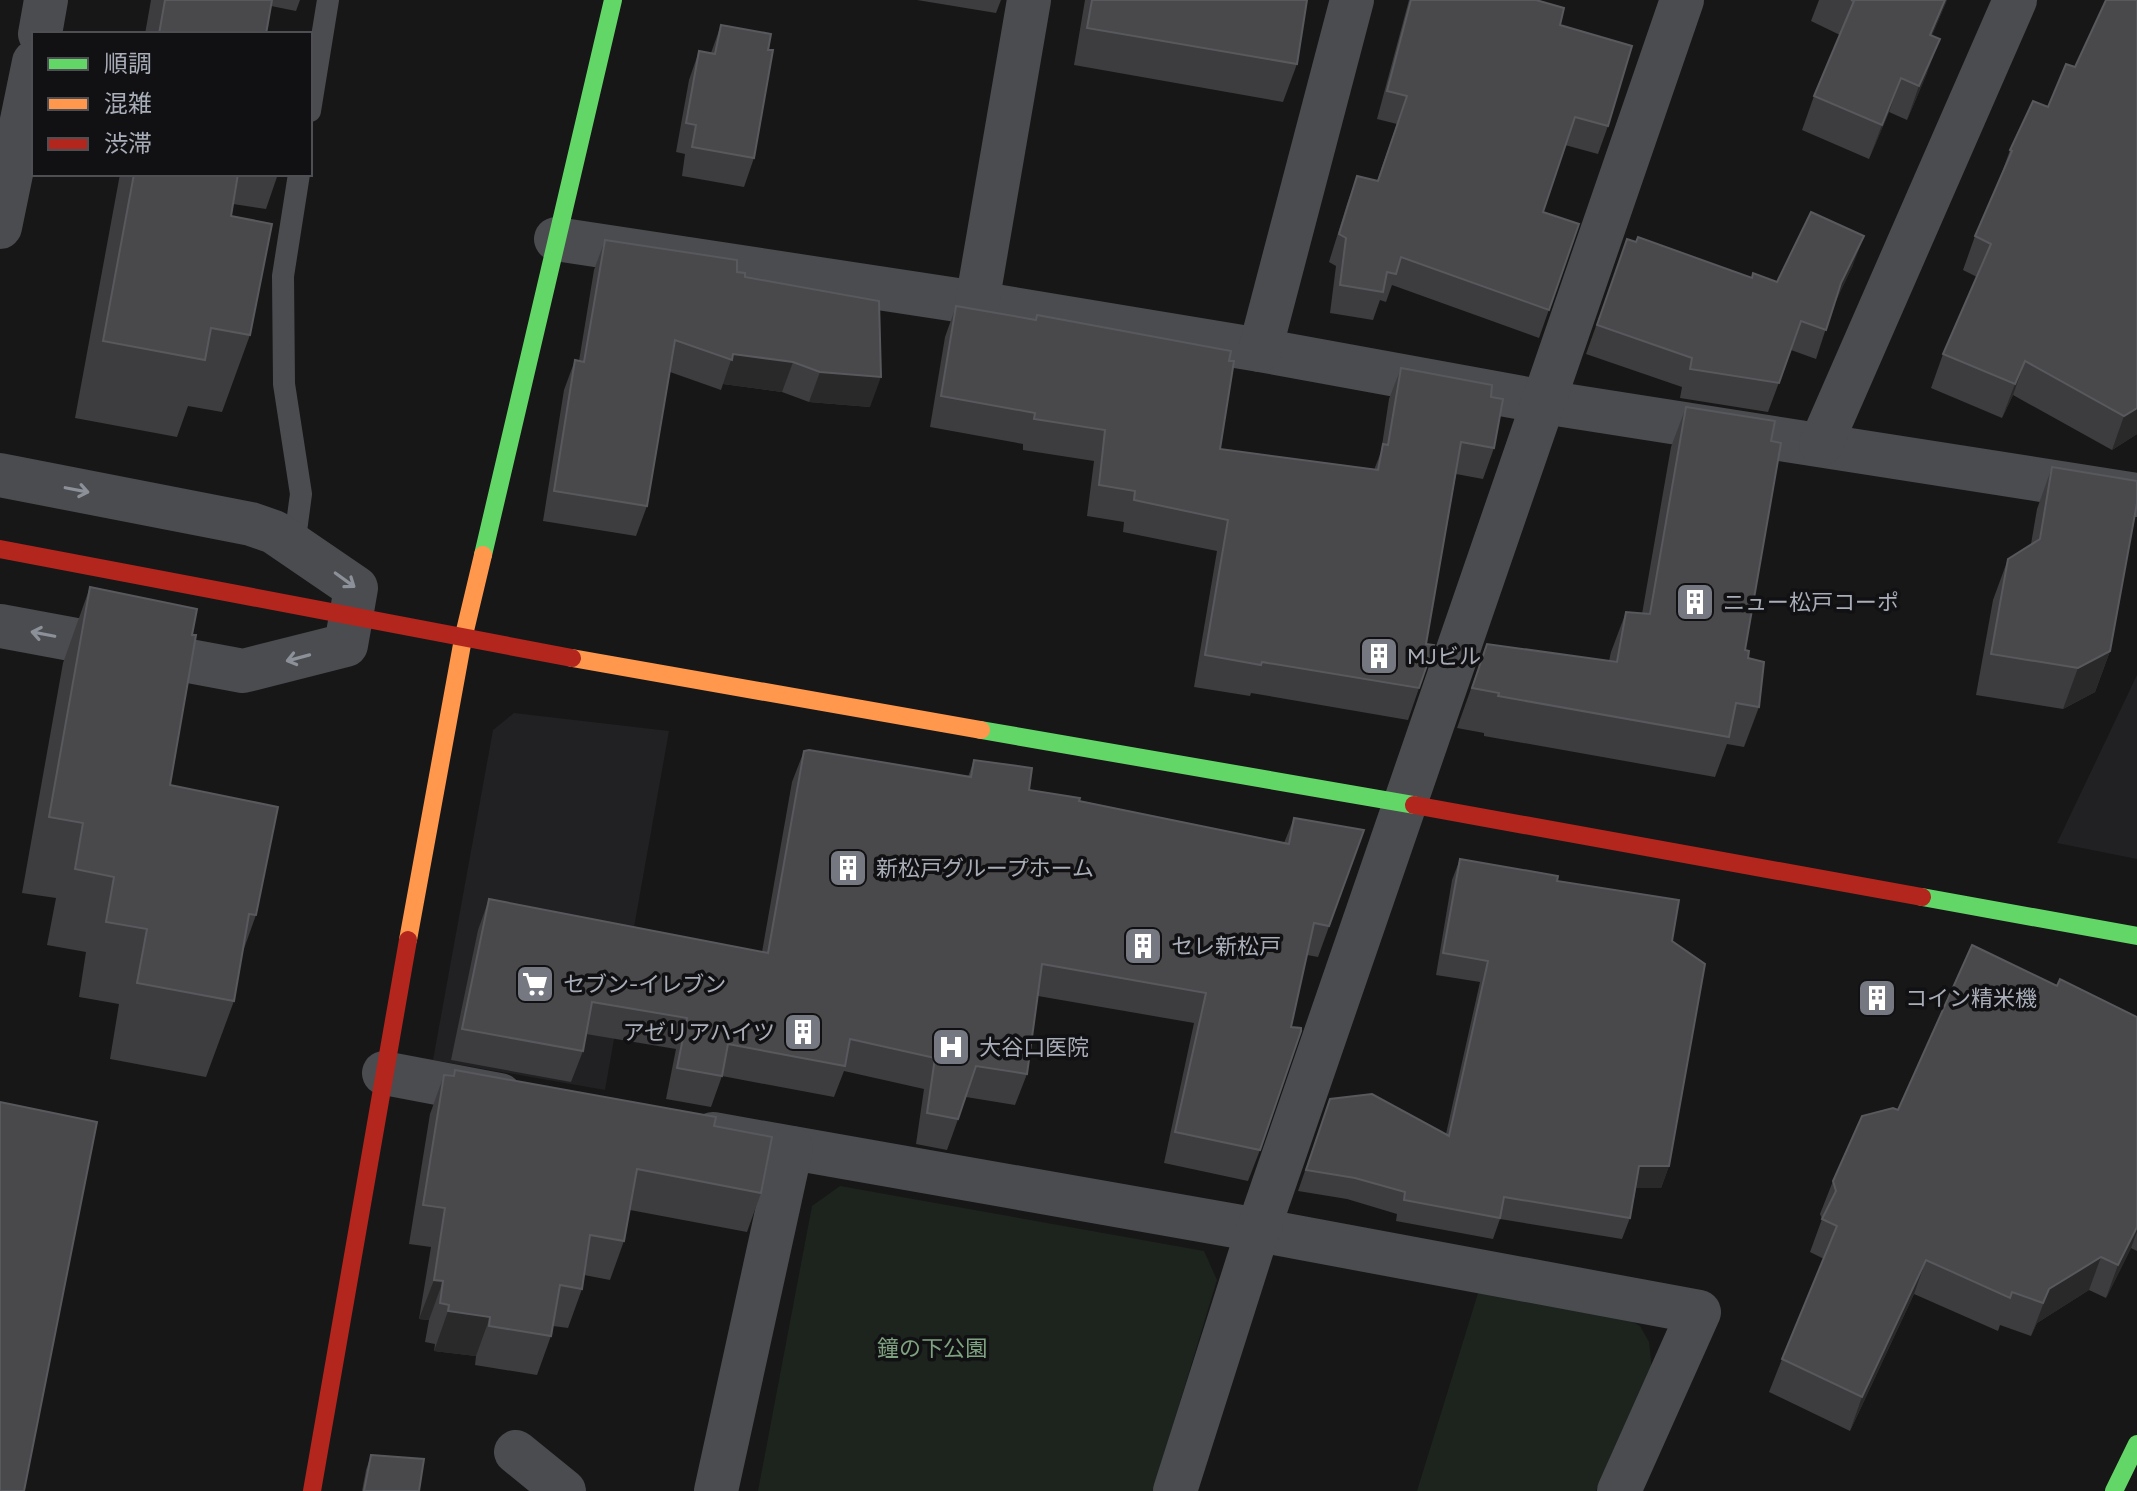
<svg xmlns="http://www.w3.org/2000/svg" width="2137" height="1491" font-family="Figtree,'Noto Sans JP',sans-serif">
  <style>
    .built { fill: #212123 }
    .green { fill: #1d241e }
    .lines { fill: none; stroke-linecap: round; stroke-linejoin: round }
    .lane { stroke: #4b4c50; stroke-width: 22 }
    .street { stroke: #4b4c50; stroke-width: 44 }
    .fast { stroke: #63d668; stroke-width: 18 }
    .slow { stroke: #ff974d; stroke-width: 18 }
    .jam { stroke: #b3261e; stroke-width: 18 }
    .wall { fill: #3d3d3f }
    .shaded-wall { fill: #29292a }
    .building { fill: #49494c; stroke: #58595d; stroke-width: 2 }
    .oneway { stroke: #8c9099 }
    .labels { text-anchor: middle; stroke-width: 7; stroke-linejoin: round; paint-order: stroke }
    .poi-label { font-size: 22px; fill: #a8adb8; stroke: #111113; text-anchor: start }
    .park-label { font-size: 22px; fill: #7fa381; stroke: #111113 }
  </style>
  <rect width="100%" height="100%" fill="#171717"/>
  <g class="built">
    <polygon points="2137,675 2137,859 2057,843"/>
    <polygon points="514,713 669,731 605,1090 433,1060 493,730"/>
  </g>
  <g class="green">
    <polygon points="840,1186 1204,1251 1217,1280 1153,1491 758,1491 812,1206"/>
    <polygon points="1479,1290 1621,1315 1640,1326 1649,1342 1652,1370 1596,1491 1417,1491"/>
  </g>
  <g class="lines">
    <g class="lane">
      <polyline points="310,111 328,0"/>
      <polyline points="294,546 301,494 284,384 283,276 299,174"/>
    </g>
    <g class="street">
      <polyline points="40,34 46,0"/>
      <polyline points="0,227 34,62"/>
      <polyline points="556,239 977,303 1260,350 1544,402 2137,495"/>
      <polyline points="977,303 1029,0"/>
      <polyline points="1260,350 1352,0"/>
      <polyline points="1821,444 2015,0"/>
      <polyline points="0,475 251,524 274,532 356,588 346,645 243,671 0,626"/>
      <polyline points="384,1073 500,1095"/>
      <polyline points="713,1134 1258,1230 1699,1312 1619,1491"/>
      <polyline points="516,1452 564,1491"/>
      <polyline points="716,1491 791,1148"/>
      <polyline points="1175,1491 1258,1230 1682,0"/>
    </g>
    <g class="fast">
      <polyline points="483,555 613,0"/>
      <polyline points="981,730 1414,805"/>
      <polyline points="1922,897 2137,936"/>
      <polyline points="2114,1491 2137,1444"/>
    </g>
    <g class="slow">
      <polyline points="572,658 981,730"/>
      <polyline points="408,940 463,639 483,555"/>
    </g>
    <g class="jam">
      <polyline points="0,549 572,658"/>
      <polyline points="1414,805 1922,897"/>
      <polyline points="312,1491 408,940"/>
    </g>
  </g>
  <g class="wall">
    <polygon points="151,0 300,0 296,11 271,6 266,34 145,34"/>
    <polygon points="917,0 1001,0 996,13"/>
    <polygon points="1085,0 1307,0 1297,64 1283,102 1074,65"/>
    <polygon points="1409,0 1536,0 1560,25 1608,126 1598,154 1565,145 1543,212 1579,224 1539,338 1392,285 1386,302 1380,300 1373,320 1330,313 1336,266 1329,262 1347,204 1357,176 1377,181 1397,124 1377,119"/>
    <polygon points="1819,0 1947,0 1932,35 1927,73 1907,120 1889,112 1869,159 1802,130 1814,96 1840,35 1811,21"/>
    <polygon points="2137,0 2137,434 2112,450 2013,395 2002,418 1931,388 1943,354 1977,277 1963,270 1975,236 1998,184 2010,150 2048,107 2075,67"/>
    <polygon points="721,25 754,158 744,187 682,176 685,154 676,152 689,80 699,51 711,53"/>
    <polygon points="120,174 278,174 266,209 233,204 231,216 250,335 222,412 188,406 177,437 75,418"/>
    <polygon points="1627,239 1752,278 1777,282 1853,265 1834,304 1816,359 1791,350 1768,412 1680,398 1682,387 1586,354"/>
    <polygon points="605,240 737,272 745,277 870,407 809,402 782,392 723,384 721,390 670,372 647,506 636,536 543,521 564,390 575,360 579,361 594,270"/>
    <polygon points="956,306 1035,320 1037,315 1229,361 1220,449 1374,470 1381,452 1389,399 1401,368 1491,397 1494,448 1483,479 1456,474 1426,644 1434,645 1408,720 1251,693 1250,696 1194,687 1217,551 1123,532 1124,522 1087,516 1094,461 1023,450 1023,444 930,427 945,337"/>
    <polygon points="1686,407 1771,441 1745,650 1759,707 1744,747 1727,744 1715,777 1484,736 1484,733 1457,728 1487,644 1609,661 1611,652 1626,612 1642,614 1671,447"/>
    <polygon points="2052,467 2110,651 2095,692 2063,709 1976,695 1993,600 2008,559 2031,544 2037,509"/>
    <polygon points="90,587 170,785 256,915 241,957 234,1001 206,1077 110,1059 119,1004 79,997 86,952 47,945 56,898 22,893 63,663"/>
    <polygon points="804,751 968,777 974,760 1029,790 1284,843 1294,818 1364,830 1318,957 1307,955 1260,1150 1248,1181 1164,1163 1194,1023 1038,996 1027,1074 1015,1105 966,1097 947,1150 916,1144 924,1089 844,1071 834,1097 722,1076 711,1107 666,1099 676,1049 586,1034 583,1051 571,1082 451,1060 478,930 489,899 762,952 792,782"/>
    <polygon points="1460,859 1557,881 1672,941 1669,1166 1661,1188 1636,1188 1630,1218 1622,1239 1500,1219 1493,1239 1396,1221 1397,1214 1347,1199 1298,1191 1330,1099 1446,1134 1480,982 1436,975 1452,880"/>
    <polygon points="2057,986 2137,1017 2137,1251 2131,1248 2106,1298 2089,1290 2037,1323 2031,1336 2000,1325 1998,1331 1914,1294 1850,1431 1769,1392 1782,1359 1824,1259 1810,1252 1822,1219 1820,1214 1833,1181 1898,1110"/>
    <polygon points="455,1070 714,1126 761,1193 747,1232 630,1210 624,1241 610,1280 584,1275 582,1289 568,1328 553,1326 551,1336 537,1375 475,1365 476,1356 434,1351 435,1344 425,1342 429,1320 419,1319 431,1247 409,1244 430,1114 444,1075 453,1076"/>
    <polygon points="371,1455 419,1491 362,1491 366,1470"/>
  </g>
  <g class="shaded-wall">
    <polygon points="1945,0 1947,0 1918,69 1930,35"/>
    <polygon points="1940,39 1927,73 1907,120 1919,86"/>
    <polygon points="1901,78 1889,112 1869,159 1882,125"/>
    <polygon points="1864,236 1853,265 1831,312 1841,283"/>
    <polygon points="733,354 793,362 782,392 723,384"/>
    <polygon points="2025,361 2013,395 2002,418 2015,384"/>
    <polygon points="820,372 881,377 870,407 809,402"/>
    <polygon points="2137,408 2137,434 2112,450 2124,416"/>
    <polygon points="2110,651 2095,692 2063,709 2078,668"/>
    <polygon points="1639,1166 1669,1166 1661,1188 1632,1188"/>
    <polygon points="2137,1227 2137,1232 2131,1248 2106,1298 2118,1265"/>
    <polygon points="2101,1257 2089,1290 2037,1323 2031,1336 2049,1289"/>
    <polygon points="1926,1260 1914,1294 1850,1431 1862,1397"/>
    <polygon points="434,1280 443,1281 429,1320 419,1319"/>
    <polygon points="448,1311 490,1317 476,1356 434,1351"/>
  </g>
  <g class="building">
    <polygon points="165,0 272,0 266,34 159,34"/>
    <polygon points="1092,0 1307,0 1297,64 1087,28"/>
    <polygon points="1411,0 1536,0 1564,8 1560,25 1632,46 1608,126 1575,117 1543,212 1579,224 1549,310 1401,257 1396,274 1387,272 1383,292 1340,285 1346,238 1339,234 1357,176 1378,181 1407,96 1387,91"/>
    <polygon points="1851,0 1945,0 1930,35 1940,39 1919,86 1901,78 1882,125 1814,96 1854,1"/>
    <polygon points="2106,0 2137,0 2137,408 2124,416 2025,361 2015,384 1943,354 1991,244 1975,236 2012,151 2010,150 2033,101 2048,107 2066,64 2075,67"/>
    <polygon points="721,25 771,34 768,50 773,50 754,158 692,147 696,125 686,123 699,51 715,54"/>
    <polygon points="134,174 238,174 231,216 272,224 250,335 211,328 205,360 103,341"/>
    <polygon points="1811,212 1864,236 1841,283 1826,330 1801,321 1779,383 1690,369 1692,358 1597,325 1627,239 1636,242 1638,237 1752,278 1753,273 1777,282"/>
    <polygon points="605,240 737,260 737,272 745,273 745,277 879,301 881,377 820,372 793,362 733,354 732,360 675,340 647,506 554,491 575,360 584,362"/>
    <polygon points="956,306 1036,320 1037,315 1231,351 1229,361 1234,361 1220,449 1378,470 1383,444 1388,445 1401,368 1492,385 1491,397 1503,399 1494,448 1461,442 1426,644 1434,645 1419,688 1262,662 1261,665 1205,655 1228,520 1134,500 1135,491 1099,485 1105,430 1034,419 1035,413 941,396"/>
    <polygon points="1686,407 1775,421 1771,441 1781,443 1745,650 1749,651 1748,658 1764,662 1759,707 1736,703 1729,737 1498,696 1499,693 1472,688 1487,644 1617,662 1626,612 1650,614"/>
    <polygon points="2052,467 2137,481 2137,503 2110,651 2078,668 1991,654 2008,559 2040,539"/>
    <polygon points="90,587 197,609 192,635 196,635 170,785 278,807 256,915 249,914 234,1001 137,983 147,929 106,922 114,877 75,869 83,823 49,817"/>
    <polygon points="809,750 971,777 974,760 1032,768 1029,790 1080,798 1079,801 1289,844 1294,818 1364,830 1329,926 1314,923 1291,1027 1301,1028 1301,1031 1260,1150 1175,1132 1206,993 1042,964 1027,1074 976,1066 958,1119 927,1113 935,1058 850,1039 845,1066 728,1044 722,1076 677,1068 687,1018 592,1002 583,1051 462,1029 489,899 768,953 804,751"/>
    <polygon points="1460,859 1558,876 1557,881 1679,900 1672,941 1705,964 1669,1166 1639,1166 1630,1218 1504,1197 1500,1218 1404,1200 1405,1192 1355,1178 1306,1170 1330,1099 1372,1094 1449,1136 1488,961 1443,953"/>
    <polygon points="1972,945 2057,986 2060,979 2137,1017 2137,1227 2118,1265 2101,1257 2049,1289 2043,1303 2012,1292 2010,1298 1926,1260 1862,1397 1782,1359 1837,1226 1822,1219 1836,1191 1833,1181 1862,1116 1893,1108 1898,1110"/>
    <polygon points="455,1070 716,1117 714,1126 772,1137 761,1193 637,1169 624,1241 590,1235 582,1289 560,1285 551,1336 489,1326 490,1317 448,1311 449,1305 440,1303 443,1281 434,1280 445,1208 423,1205 444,1075 454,1076"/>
    <polygon points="0,1102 97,1122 24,1491 0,1491"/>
    <polygon points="371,1455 424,1459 419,1491 364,1491"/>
  </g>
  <defs><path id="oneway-shaft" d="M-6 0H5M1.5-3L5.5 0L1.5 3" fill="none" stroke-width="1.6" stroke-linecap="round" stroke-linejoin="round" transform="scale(2)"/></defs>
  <g class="oneway">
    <use href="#oneway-shaft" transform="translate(77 490) rotate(11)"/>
    <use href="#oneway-shaft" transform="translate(345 580) rotate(36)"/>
    <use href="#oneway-shaft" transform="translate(43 634) rotate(-169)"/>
    <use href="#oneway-shaft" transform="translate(298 658) rotate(165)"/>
  </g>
  <defs>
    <g id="building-square" transform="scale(2)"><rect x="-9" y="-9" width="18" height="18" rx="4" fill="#757880" stroke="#111113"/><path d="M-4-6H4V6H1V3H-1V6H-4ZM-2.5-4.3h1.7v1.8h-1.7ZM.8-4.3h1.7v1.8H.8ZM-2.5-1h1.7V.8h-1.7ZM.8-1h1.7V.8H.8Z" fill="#fff"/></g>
    <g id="supermarket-square" transform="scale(2)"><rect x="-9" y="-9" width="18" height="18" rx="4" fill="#757880" stroke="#111113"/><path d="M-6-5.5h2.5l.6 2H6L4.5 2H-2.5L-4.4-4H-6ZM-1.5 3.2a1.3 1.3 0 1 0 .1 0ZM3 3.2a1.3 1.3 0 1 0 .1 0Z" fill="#fff"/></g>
    <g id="hospital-square" transform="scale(2)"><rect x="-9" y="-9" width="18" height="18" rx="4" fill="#757880" stroke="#111113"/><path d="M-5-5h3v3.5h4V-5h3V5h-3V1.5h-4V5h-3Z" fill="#fff"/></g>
  </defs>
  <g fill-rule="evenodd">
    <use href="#building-square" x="1695" y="602"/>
    <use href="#building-square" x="1379" y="656"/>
    <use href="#building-square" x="848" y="868"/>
    <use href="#building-square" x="1143" y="946"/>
    <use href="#supermarket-square" x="535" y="984"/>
    <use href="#building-square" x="1877" y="998"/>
    <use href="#building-square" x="803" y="1032"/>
    <use href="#hospital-square" x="951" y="1047"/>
  </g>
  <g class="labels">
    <g class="poi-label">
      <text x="1723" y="610">ニュー松戸コーポ</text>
      <text x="1407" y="664">MJビル</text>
      <text x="876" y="876">新松戸グループホーム</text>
      <text x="1171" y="954">セレ新松戸</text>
      <text x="563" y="992">セブン-イレブン</text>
      <text x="1905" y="1006">コイン精米機</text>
      <text x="775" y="1040" text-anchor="end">アゼリアハイツ</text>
      <text x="979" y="1055">大谷口医院</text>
    </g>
    <g class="park-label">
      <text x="932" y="1356">鐘の下公園</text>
    </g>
  </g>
  <rect x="32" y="32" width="280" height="144" fill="#111113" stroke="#4d4f55" stroke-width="2"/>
  <rect x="48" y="58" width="40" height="12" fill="#63d668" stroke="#4d4f55" stroke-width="2"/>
  <text x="104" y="72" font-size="24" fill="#a8adb8">順調</text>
  <rect x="48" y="98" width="40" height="12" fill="#ff974d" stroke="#4d4f55" stroke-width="2"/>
  <text x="104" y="112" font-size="24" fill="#a8adb8">混雑</text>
  <rect x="48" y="138" width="40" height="12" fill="#b3261e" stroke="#4d4f55" stroke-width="2"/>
  <text x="104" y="152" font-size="24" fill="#a8adb8">渋滞</text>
</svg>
